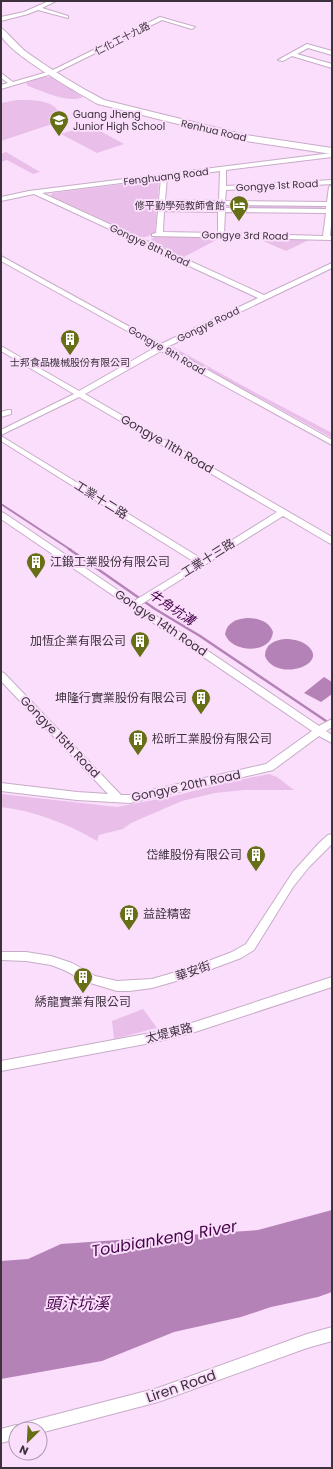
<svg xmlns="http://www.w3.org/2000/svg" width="333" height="1469" font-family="Poppins,'Noto Sans TC',sans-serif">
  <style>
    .green { fill: #e9bfea }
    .water { fill: #b582b7 }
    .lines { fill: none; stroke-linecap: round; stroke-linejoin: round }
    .stream-far1 { stroke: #b582b7; stroke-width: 2 }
    .stream { stroke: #b582b7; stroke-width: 2.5 }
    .street-casing { stroke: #c7acc8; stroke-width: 2 }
    .secondary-casing { stroke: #c7acc8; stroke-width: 2 }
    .street { fill: #fff; fill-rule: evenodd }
    .secondary { fill: #fff; fill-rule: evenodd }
    .labels { text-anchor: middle; stroke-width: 4; stroke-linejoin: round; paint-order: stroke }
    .far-street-label { font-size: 10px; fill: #3c313c; stroke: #fadefb }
    .far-poi-label { font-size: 10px; fill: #3c313c; stroke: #fadefb; text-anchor: start }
    .street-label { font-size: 12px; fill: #3c313c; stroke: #fadefb }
    .poi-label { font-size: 12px; fill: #3c313c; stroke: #fadefb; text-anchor: start }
    .water-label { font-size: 13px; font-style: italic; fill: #45044a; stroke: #fadefb }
    .near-street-label { font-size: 14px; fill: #3c313c; stroke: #fadefb }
    .near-water-label { font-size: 16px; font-style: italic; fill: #45044a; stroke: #fadefb }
  </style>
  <rect width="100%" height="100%" fill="#fadefb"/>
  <g class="green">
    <path d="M41,77H54L83,97C69,104 42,91 28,86L26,83Z"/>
    <path d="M17,100C30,100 52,99 59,112L57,119L64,117L67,119L1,141V103Z"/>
    <polygon points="89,125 124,144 97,153 61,134"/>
    <polygon points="6,152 40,172 33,174 7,160 1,162 1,154"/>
    <polygon points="156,180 159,181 155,233 146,237 140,237 51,196 52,193"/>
    <polygon points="229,205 320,206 324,208 232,208 228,207"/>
    <polygon points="158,235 311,239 286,251 261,240 218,239 184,257 152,242 151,239"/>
    <polygon points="173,347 256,393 332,433 332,438 173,350"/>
    <path d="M269,774L277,777L294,790H244L215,793L182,801L131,823L123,829L99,835L97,841C68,824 35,811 1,807V794L117,807L174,796L229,782Z"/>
    <polygon points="143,1009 157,1028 114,1039 112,1021"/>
  </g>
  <g class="water">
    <path d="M247,618C258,618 269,621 273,632C271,655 231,653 225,634C227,622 237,619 247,618Z"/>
    <path d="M285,639C294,639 303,641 309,647C328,666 275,682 265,656C265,644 275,640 285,639Z"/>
    <polygon points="324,677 332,682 332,694 321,702 304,693"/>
    <polygon points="332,1210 332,1292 318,1297 271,1307 241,1317 174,1332 102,1361 1,1379 1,1261 28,1259 61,1244 258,1230"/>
  </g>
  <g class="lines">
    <polyline class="stream-far1" points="1,504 71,550"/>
    <polyline class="stream" points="69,549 155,609 200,636 332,725"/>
    <g class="street-casing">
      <g id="street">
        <polygon points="49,1 56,1 42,8 68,16 68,18 38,10 28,14 1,21 1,17 24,12"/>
        <polygon points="160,17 195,27 192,29 162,20 55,73 1,89 1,85 8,83 1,78 1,73 13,82 51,71"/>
        <polygon points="307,44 332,51 332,55 308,48 297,54 332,64 332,68 292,56 283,61 278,60"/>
        <path d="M332,153V157L226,170V186L332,180V184L226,190L225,201L327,202L329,187L332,185V215L330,236H332V240L152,236V234L156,233L161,178L42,193L264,295L332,263V268L167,347L332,440V445L161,351L85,394L332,537V544L329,543L283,516L140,605L319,726L332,719V727L326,731L332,735V743L319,736L273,770L130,803L77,800L1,791V783L77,792L108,794L1,681V672L4,673L121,795H130L266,764L312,731L1,519V512L4,513L134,601L196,563L1,441V436L202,559L277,512L79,397L1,435V430L74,394L1,351V346L79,391L156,347L1,261V256L161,344L258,298L34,194L1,201V197L29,191ZM220,171L219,201L165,200L167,178ZM165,204L219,205V208L165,207ZM225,205L326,206V209L225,208ZM164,211L218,212V233L163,232ZM225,212L326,213L323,236L224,233Z"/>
        <polygon points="8,410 11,410 11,414 1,417 1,412"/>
        <polygon points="332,834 332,844 309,867 293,887 254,950 241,958 190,977 152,988 129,991 117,991 87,982 64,970 51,965 26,961 1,960 1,952 26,952 51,956 72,963 95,976 117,981 152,979 193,967 232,952 246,944 293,872 319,843 328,835"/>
        <polygon points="332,977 332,987 195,1032 156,1042 1,1071 1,1061 156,1032 195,1022"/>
        <polygon points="332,1327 332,1341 307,1348 158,1402 40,1433 40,1429 16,1429 16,1439 1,1443 1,1429 16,1425 21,1427 22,1424 27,1422 158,1388 307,1334"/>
      </g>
    </g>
    <g class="secondary-casing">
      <path id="secondary" d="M1,28C4,29 19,46 25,51C50,69 77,86 104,100L246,135L332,148V154L246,141L98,104C78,93 12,55 2,37C1,34 1,31 1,28Z"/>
    </g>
    <use href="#street" class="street"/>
    <use href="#secondary" class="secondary"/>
  </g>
  <defs>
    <g id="school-pin" transform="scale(1)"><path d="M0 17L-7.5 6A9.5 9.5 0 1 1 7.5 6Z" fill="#666f16" stroke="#fadefb"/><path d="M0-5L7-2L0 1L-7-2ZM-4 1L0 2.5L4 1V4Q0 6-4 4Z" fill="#fff"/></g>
    <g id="hotel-pin" transform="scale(1)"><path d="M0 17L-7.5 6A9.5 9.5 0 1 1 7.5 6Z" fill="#666f16" stroke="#fadefb"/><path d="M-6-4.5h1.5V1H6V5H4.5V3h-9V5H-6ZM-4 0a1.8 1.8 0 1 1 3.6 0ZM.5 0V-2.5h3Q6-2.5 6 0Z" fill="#fff"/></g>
    <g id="building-pin" transform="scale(1)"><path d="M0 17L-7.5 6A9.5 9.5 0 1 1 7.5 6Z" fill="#666f16" stroke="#fadefb"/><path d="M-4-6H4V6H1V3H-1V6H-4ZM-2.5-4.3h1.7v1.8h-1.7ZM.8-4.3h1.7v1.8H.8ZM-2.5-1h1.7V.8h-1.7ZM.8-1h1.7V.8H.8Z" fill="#fff"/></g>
  </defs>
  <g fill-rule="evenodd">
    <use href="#school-pin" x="59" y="120"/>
    <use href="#hotel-pin" x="239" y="205"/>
    <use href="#building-pin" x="70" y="339"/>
    <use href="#building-pin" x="36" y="562"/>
    <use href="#building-pin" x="140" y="641"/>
    <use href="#building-pin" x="201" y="698"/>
    <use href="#building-pin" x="138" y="739"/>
    <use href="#building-pin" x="256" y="855"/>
    <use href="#building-pin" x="129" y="914"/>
    <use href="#building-pin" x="83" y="977"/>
  </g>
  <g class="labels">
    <g class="far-street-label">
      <text transform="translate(122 38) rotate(-27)" y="4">仁化工十九路</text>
      <text transform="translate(214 130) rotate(13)" y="4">Renhua Road</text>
      <text transform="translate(166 176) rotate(-7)" y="4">Fenghuang Road</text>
      <text transform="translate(277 185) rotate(-3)" y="4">Gongye 1st Road</text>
      <text transform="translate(245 235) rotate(1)" y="4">Gongye 3rd Road</text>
      <text transform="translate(150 245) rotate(25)" y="4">Gongye 8th Road</text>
      <text transform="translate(208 324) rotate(-26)" y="4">Gongye Road</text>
      <text transform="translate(167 350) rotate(30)" y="4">Gongye 9th Road</text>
    </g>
    <g class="far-poi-label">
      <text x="73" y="118">Guang Jheng<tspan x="73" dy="12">Junior High School</tspan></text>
      <text x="225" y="209" text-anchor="end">修平勤學苑教師會館</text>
      <text x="70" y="366" text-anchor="middle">士邦食品機械股份有限公司</text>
    </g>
    <g class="street-label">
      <text transform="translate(167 444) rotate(30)" y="4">Gongye 11th Road</text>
      <text transform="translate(101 500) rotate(32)" y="4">工業十二路</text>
      <text transform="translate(208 558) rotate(-32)" y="4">工業十三路</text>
      <text transform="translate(161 623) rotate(34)" y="4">Gongye 14th Road</text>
      <text transform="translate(60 737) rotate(46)" y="4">Gongye 15th Road</text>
      <text transform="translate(186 786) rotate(-12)" y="4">Gongye 20th Road</text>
      <text transform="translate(193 971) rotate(-19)" y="4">華安街</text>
      <text transform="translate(169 1033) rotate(-14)" y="4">太堤東路</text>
    </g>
    <g class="poi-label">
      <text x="50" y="566">江鍛工業股份有限公司</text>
      <text x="126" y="645" text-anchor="end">加恆企業有限公司</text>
      <text x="187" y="702" text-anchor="end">坤隆行實業股份有限公司</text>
      <text x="152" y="743">松昕工業股份有限公司</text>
      <text x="242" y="859" text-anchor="end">岱維股份有限公司</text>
      <text x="143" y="918">益詮精密</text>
      <text x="83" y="1006" text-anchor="middle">綉龍實業有限公司</text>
    </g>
    <g class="water-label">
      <text transform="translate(172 607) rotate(34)" y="5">牛角坑溝</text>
    </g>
    <g class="near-street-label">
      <text transform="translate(181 1386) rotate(-19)" y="5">Liren Road</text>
    </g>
    <g class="near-water-label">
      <text transform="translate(164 1238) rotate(-10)" y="6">Toubiankeng River</text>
      <text x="77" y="1309">頭汴坑溪</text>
    </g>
  </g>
  <rect width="333" height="1469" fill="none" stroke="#3c313c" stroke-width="4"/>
  <g transform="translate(28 1441) rotate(204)"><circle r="19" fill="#fadefb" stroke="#ae99af"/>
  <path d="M0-3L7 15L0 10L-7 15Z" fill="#666f16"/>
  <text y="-6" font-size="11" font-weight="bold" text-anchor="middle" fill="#3c313c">N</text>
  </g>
</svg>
